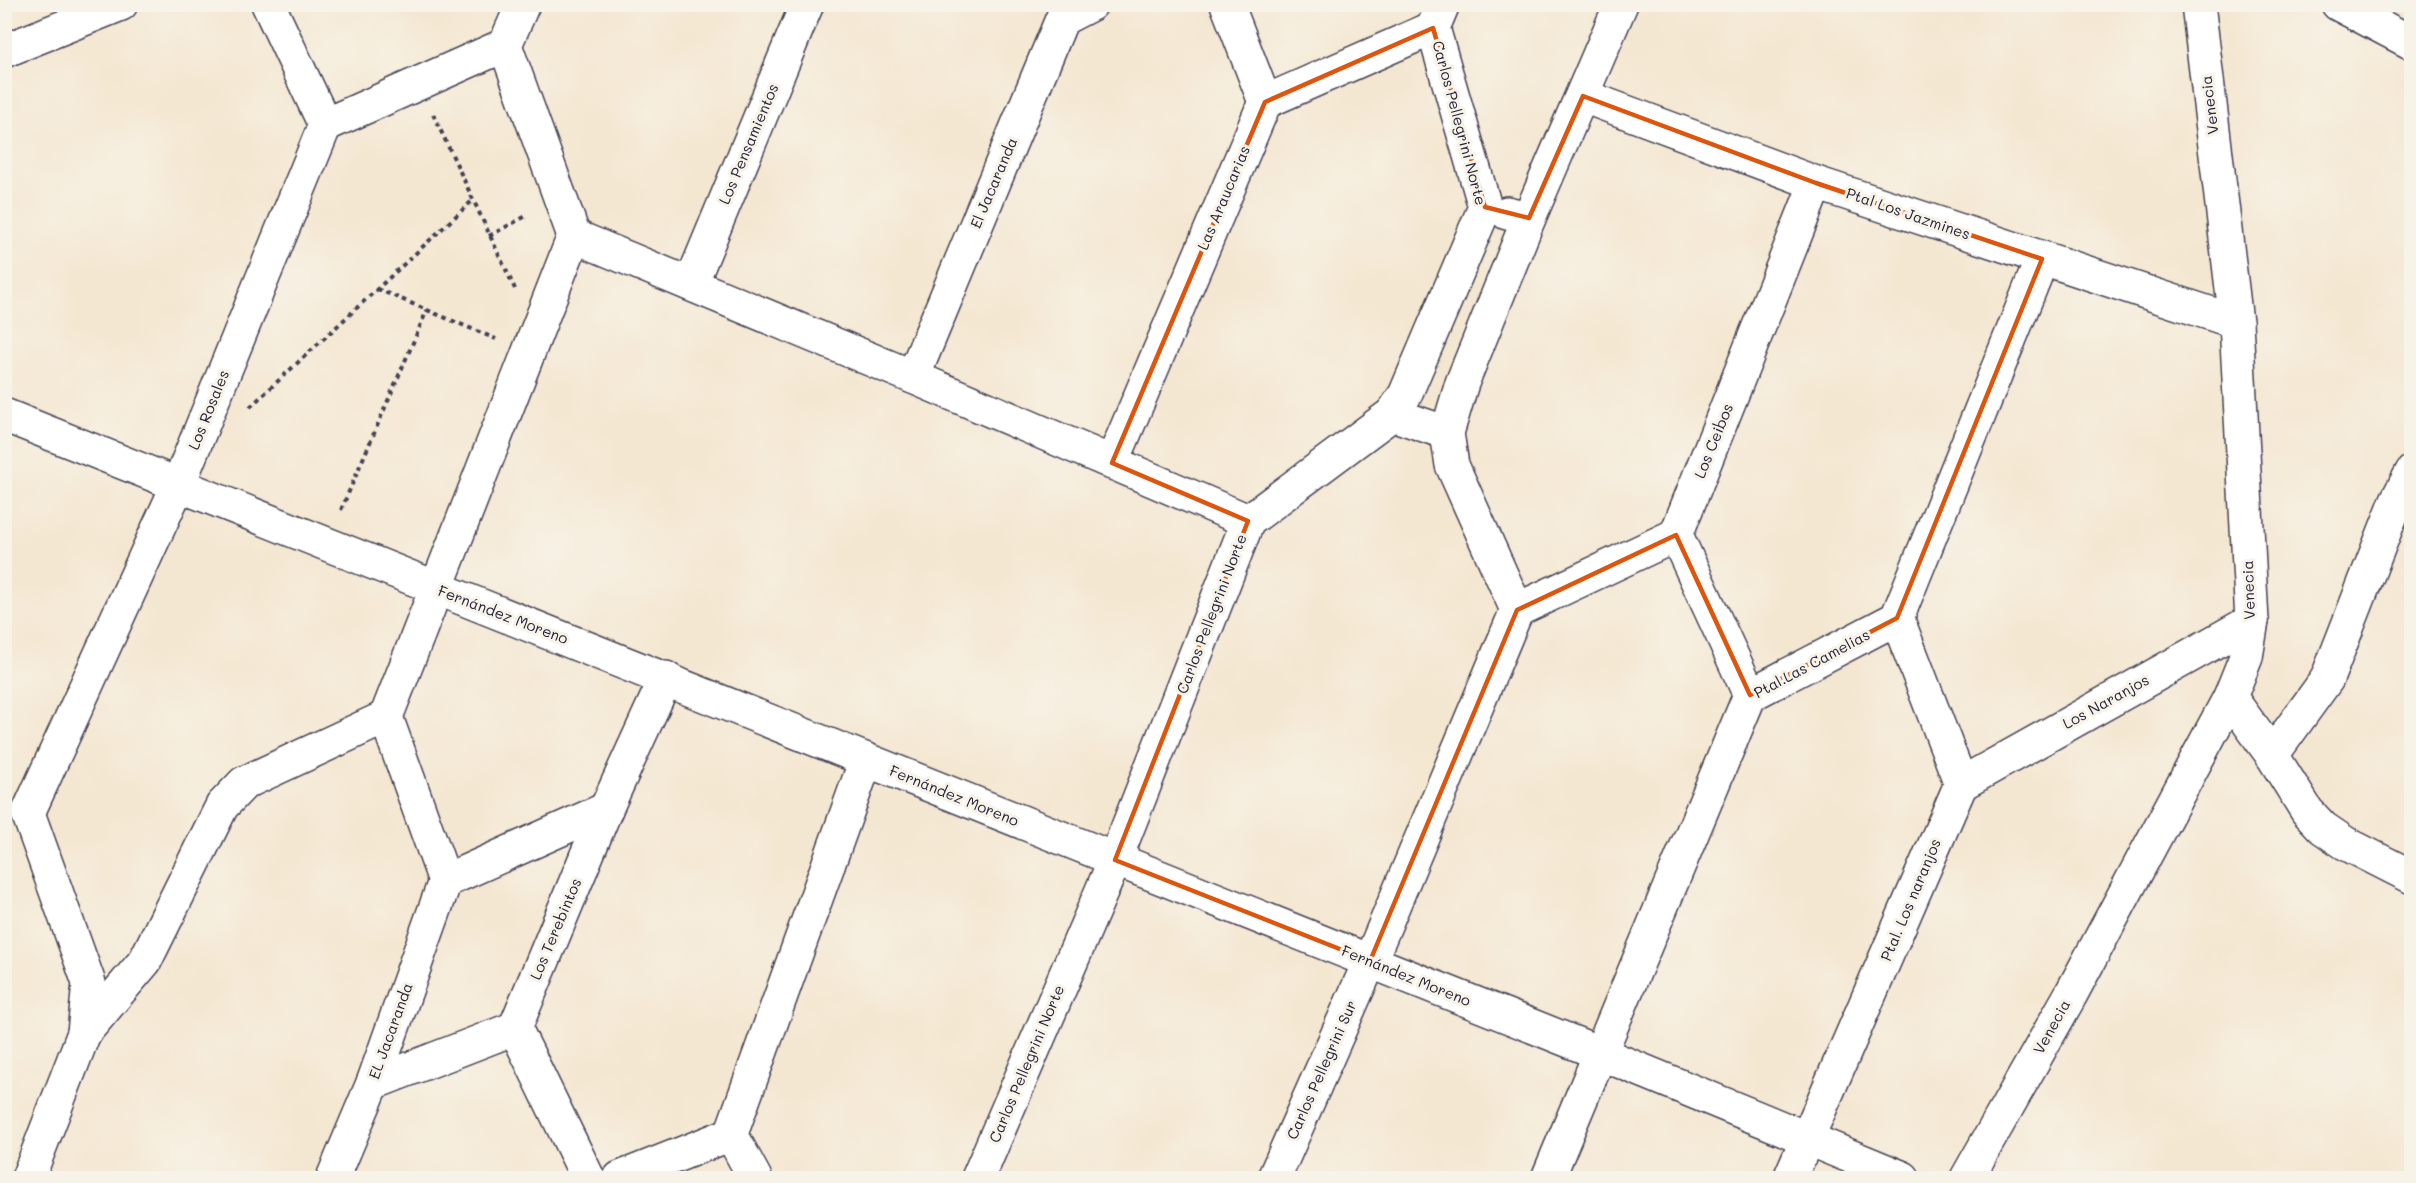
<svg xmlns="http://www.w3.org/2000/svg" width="2416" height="1183" font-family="Mali,sans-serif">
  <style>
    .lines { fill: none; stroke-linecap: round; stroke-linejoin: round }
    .street-casing { stroke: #424052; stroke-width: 36 }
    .path { stroke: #424052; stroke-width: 4; stroke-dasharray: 4.5 4.5; stroke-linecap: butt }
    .street { stroke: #fff; stroke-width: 33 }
    .marked { fill: none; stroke: #de560e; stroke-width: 4.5; stroke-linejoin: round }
    .labels { text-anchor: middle; stroke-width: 6; stroke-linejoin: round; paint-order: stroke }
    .street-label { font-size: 15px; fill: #22223b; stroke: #f7f3e8 }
  </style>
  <rect width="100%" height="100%" fill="#f7f3e8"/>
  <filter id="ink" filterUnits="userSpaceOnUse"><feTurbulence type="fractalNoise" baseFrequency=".0167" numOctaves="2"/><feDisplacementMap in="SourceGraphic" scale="12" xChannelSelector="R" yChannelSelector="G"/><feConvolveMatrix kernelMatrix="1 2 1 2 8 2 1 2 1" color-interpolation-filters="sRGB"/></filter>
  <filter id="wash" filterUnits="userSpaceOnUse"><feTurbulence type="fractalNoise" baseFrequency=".008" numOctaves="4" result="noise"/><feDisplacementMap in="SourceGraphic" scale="24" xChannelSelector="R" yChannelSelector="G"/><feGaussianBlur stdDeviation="1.35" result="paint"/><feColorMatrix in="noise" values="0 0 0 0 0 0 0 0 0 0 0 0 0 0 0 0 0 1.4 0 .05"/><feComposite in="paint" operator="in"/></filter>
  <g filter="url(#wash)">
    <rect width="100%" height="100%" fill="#f4e7d2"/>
  </g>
  <g filter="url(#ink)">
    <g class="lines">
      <g class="street-casing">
        <g id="street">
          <polyline points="1227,4 1265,102"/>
          <polyline points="2338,4 2412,43"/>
          <polyline points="4,51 121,4"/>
          <polyline points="1583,96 1816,183 2236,322"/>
          <polyline points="325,125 505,45"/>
          <polyline points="1507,213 1529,218 1621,4"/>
          <polyline points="574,236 913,377 1248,521"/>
          <polyline points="691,284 807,4"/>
          <polyline points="913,377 1062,19 1091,4"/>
          <polyline points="1392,414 1447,433"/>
          <polyline points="4,415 1602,1054 1903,1178"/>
          <polyline points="1112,463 1265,102 1433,28"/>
          <polyline points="1517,610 1676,535"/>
          <polyline points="1750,695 1676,535 1816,183"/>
          <polyline points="2230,697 2272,755 2307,811 2323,828 2345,843 2412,877"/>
          <polyline points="2272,755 2327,679 2397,500 2412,472"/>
          <polyline points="1961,784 2252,621"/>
          <polyline points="28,813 179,483 325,125 268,4"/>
          <polyline points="28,813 89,983 84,1033 28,1178"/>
          <polyline points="445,881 386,717 574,236 505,45 523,4"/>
          <polyline points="445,881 606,809"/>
          <polyline points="84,1033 145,961 222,806 244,783 386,717"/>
          <polyline points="373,1083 515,1028"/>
          <polyline points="333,1178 373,1083 445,881"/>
          <polyline points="588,1178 515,1028 606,809 666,678"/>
          <polyline points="620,1178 731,1134"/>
          <polyline points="755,1178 731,1134 866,760"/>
          <polyline points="978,1178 1115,860 1248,521 1392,414 1405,395 1485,207 1433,28 1443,4"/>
          <polyline points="1274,1178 1370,961 1517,610 1452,465 1447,433 1462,383 1529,218"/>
          <polyline points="1548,1178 1750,695 1897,618 2042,259"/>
          <polyline points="1790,1178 1961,784 1897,618"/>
          <polyline points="1967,1178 2070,996 2230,697 2246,657 2252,621 2236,322 2198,4"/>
        </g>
      </g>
      <g class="path">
        <polyline points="433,114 515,289"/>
        <polyline points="489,236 528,215"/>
        <polyline points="377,289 496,339"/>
        <polyline points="250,407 472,201"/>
        <polyline points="341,510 427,310"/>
      </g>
      <use href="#street" class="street"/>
    </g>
  </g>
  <path class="marked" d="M1433,28L1485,207L1529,218L1583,96L1816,183L2042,259L1897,618L1750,695L1676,535L1517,610L1370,961L1115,860L1248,521L1112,463L1265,102Z"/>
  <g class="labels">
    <g class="street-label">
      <text transform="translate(2210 105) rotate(-97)" y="5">Venecia</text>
      <text transform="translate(1459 123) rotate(75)" y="5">Carlos Pellegrini Norte</text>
      <text transform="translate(749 144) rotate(-67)" y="5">Los Pensamientos</text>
      <text transform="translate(994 183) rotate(-67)" y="5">El Jacaranda</text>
      <text transform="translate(1224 198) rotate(-67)" y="5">Las Araucarias</text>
      <text transform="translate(1908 214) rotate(19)" y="5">Ptal Los Jazmines</text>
      <text transform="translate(209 410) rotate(-68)" y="5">Los Rosales</text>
      <text transform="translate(1714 441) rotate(-68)" y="5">Los Ceibos</text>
      <text transform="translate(2249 590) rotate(-92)" y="5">Venecia</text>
      <text transform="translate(1212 614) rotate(-69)" y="5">Carlos Pellegrini Norte</text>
      <text transform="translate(503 615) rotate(21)" y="5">Fernández Moreno</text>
      <text transform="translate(1812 664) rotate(-28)" y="5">Ptal.Las Camelias</text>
      <text transform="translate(2106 702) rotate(-29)" y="5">Los Naranjos</text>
      <text transform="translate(954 796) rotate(22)" y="5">Fernández Moreno</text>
      <text transform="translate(1911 900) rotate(-67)" y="5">Ptal. Los naranjos</text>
      <text transform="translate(556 929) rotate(-67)" y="5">Los Terebintos</text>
      <text transform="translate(1406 976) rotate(22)" y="5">Fernández Moreno</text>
      <text transform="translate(2052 1027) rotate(-61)" y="5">Venecia</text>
      <text transform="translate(391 1031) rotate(-70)" y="5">EL Jacaranda</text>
      <text transform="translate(1027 1064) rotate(-67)" y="5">Carlos Pellegrini Norte</text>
      <text transform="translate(1322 1070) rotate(-66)" y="5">Carlos Pellegrini Sur</text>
    </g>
  </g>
  <rect width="2416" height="1183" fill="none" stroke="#f7f3e8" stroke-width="24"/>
</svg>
